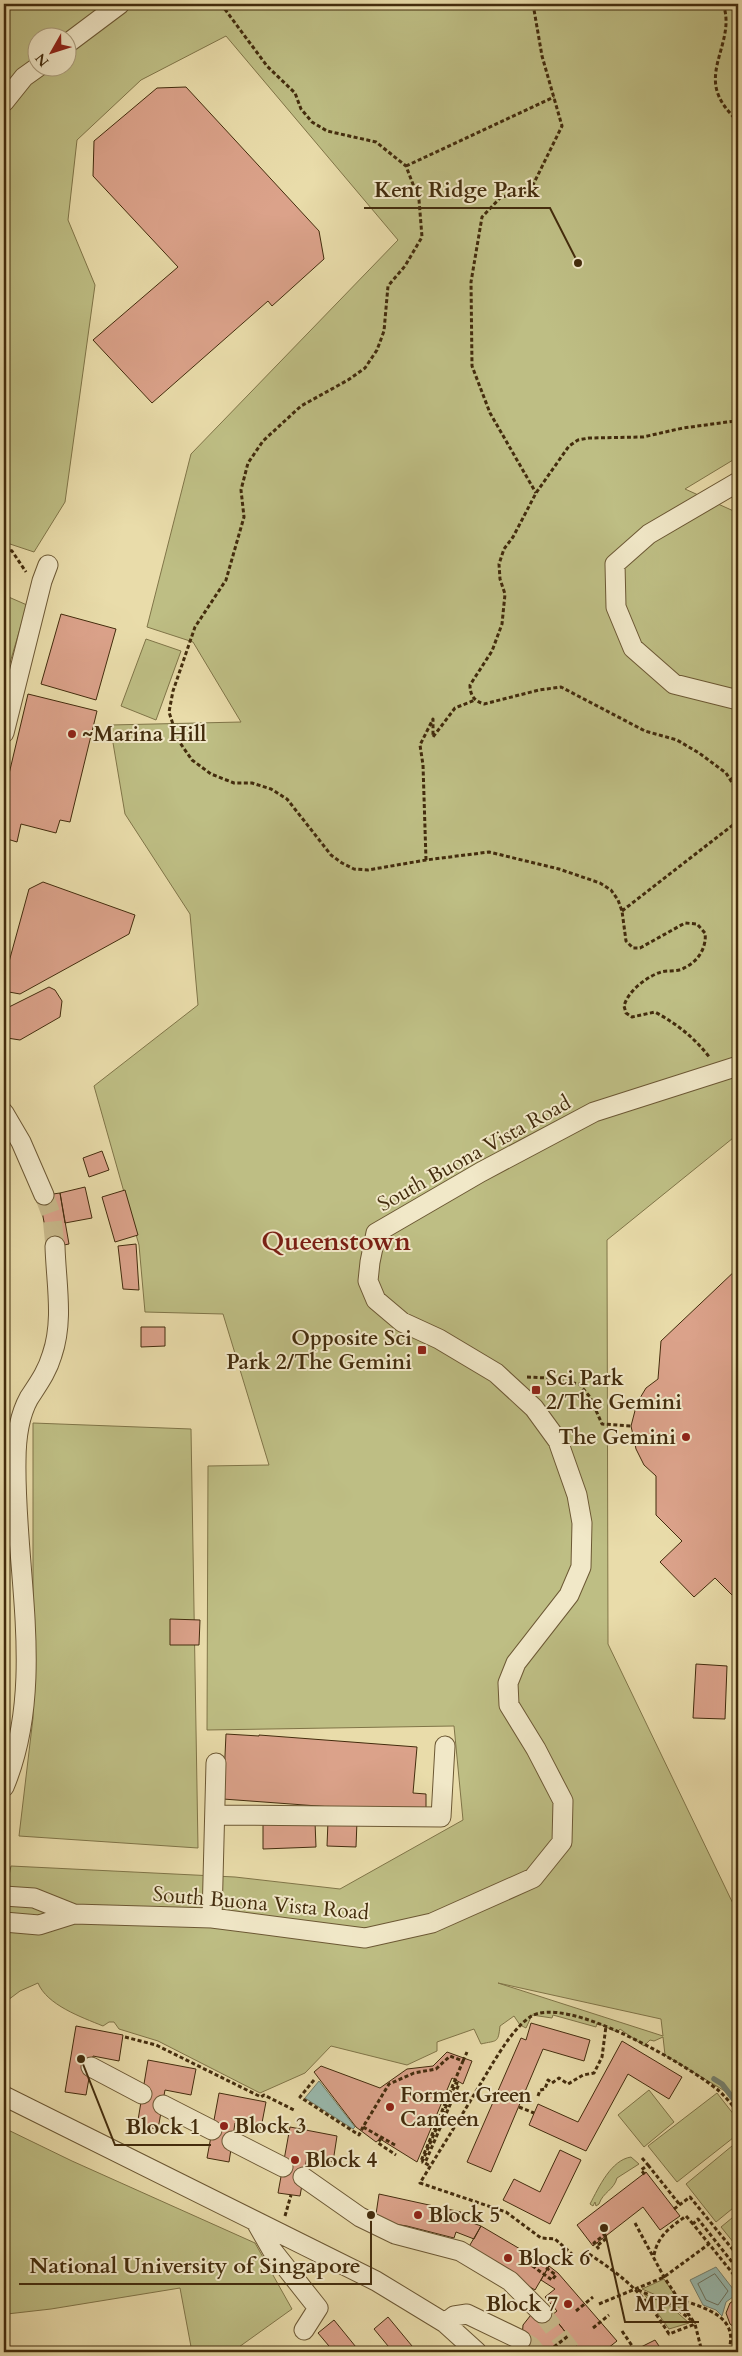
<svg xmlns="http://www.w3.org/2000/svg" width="742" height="2356" viewBox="0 0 742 2356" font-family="Cardo,serif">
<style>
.green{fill:#bebe84;stroke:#807548;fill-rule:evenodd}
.water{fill:#99baaf;stroke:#77816e}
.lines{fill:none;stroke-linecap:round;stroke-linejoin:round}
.shore{stroke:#6e735e;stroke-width:1}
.stream{stroke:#77816e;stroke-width:5.5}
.building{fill:#dba28a;stroke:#432c0d}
.minor-tunnel{stroke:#c8b98b;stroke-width:19;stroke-dasharray:19 9;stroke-linecap:butt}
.minor-casing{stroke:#6c5834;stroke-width:21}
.path{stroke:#432c0d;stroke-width:3;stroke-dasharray:4 2.5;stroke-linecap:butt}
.minor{stroke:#f1e8c8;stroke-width:19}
.poi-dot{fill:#8f2418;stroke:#f1e8c8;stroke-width:2}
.labels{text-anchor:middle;stroke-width:4;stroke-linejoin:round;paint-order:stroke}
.poi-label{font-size:21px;font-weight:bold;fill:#432c0d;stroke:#f1e8c8;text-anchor:start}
.street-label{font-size:21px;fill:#432c0d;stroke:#f1e8c8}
.district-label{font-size:26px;font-weight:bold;fill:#7a1f14;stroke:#f1e8c8}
.leader{fill:none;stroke:#432c0d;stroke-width:2}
.callout-dot{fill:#432c0d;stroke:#f1e8c8;stroke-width:2}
.callout-label{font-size:22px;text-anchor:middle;font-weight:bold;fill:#432c0d;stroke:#f1e8c8;stroke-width:4;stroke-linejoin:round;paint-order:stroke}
</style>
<rect width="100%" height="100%" fill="#e9dcaa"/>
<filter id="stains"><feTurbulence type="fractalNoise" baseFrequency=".004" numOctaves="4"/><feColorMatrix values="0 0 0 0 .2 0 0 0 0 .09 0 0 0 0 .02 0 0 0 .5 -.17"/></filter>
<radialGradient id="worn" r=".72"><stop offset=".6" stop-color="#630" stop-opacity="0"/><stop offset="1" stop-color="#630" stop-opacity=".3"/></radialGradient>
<!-- green -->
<path class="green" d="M4 4H738V457L685 489 738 513V1134L607 1240 608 1644 738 1914V2099L665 2055 663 2037 654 2041 650 2040 644 2046 620 2029 617 2032 597 2023 596 2027 553 2015 552 2018 532 2015 526 2028 520 2025 514 2016 500 2026C498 2044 497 2040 481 2044L474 2029 437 2042V2051L407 2065 331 2046 305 2073 260 2093 158 2041 119 2029 114 2022H109L103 2026C81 2017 47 2005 38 1983L20 1991 4 2003V1900L11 1866 235 1877 340 1889 463 1820 454 1726 207 1730 208 1466 269 1465 223 1314 145 1312 139 1245 94 1086 198 1005 190 914 125 814 110 725 241 722 193 642 147 627 191 454 398 240 226 36 141 80 77 140 68 220 95 285 65 502 34 552 4 542ZM38 38H68V68H38ZM498 1983 661 2019 663 2036Z
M4 595 27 605 4 683Z
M146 639 181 651 156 720 121 706Z
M33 1423 191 1429 198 1848 19 1836 33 1718Z
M649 2090 674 2122 644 2147 618 2115Z
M717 2093 738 2120V2134L677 2182 648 2146Z
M4 2128 72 2161 255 2243 292 2309 232 2352H192L180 2288 51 2309 7 2314 4 2308Z
M738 2141V2204L716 2222 686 2184Z
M631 2157 639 2164 617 2178C614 2190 603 2192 599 2204L596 2206 595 2202 593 2206 590 2204C599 2187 611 2160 631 2157Z
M738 2213V2248L721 2227Z
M664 2279 688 2315 672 2302 642 2289Z
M644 2294 670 2306 689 2323 669 2329Z"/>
<!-- water -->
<path class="water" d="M319 2081 355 2127 353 2129 305 2098Z
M716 2267 737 2294 726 2302 722 2316 716 2310 703 2305 690 2280Z"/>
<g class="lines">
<!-- shore -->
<path class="shore" d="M715 2274 728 2291 718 2305 706 2300 698 2284Z"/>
<!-- stream -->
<path class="stream" d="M714 2079 722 2084 738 2105"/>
</g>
<!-- building -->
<path class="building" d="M186 87 319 231 324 259 272 306 268 301 152 403 93 340 178 267 93 176 94 141 157 88Z
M61 614 116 629 96 700 41 684Z
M28 694 97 711 70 822 60 820 56 833 21 824 17 842 4 838V795Z
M43 882 135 915 129 934 20 994 9 992 4 980 29 889Z
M49 987 55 990 62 1001 60 1017 20 1040 7 1038 4 1029 5 1009Z
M102 1151 109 1170 89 1177 83 1158Z
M85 1187 92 1218 65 1223 60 1193Z
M125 1190 138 1235 115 1242 102 1197Z
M60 1193 69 1244 49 1248 39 1196Z
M136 1244 139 1290 123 1289 118 1246Z
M738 1268V1387L734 1390 738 1396V1462L736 1465 738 1468V1601L715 1578 694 1597 660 1562 682 1541 656 1515V1476L644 1465 636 1449 631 1426 637 1403 646 1388 658 1379 661 1341Z
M141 1327H165V1346L141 1347Z
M170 1619 200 1620 199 1645H170Z
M696 1664 727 1666 725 1719 693 1718Z
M226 1734 259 1736V1735L417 1747 413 1793 426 1794V1814L223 1799Z
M328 1821H357L356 1847 327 1846Z
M315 1822 316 1847 263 1849V1823Z
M531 2023 590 2040 584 2061 543 2049 491 2172 467 2162 521 2038 526 2040Z
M76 2026 123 2035 119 2061 93 2056 86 2095 65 2092Z
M622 2041 682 2077 669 2099 628 2074 586 2151 529 2125 538 2104 578 2122Z
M447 2052 472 2061 463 2084 452 2078 417 2162 380 2139 376 2142 356 2127 314 2072 321 2066 380 2088 407 2069 433 2066Z
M148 2060 196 2069 191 2095 165 2090 158 2129 137 2126Z
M219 2093 266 2102 261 2128 235 2123 229 2162 207 2158Z
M290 2127 337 2136 333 2162 307 2157 300 2196 278 2193Z
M560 2150 581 2160 550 2224 503 2200 514 2179 540 2192Z
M646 2172 680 2216 660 2230 643 2207 593 2246 577 2225Z
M379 2194 461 2212 459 2218 481 2226 474 2239 456 2232 454 2238 407 2226 375 2221Z
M481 2226 549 2266 535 2290 467 2250Z
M549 2266 558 2273 617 2341 603 2352H581L552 2315 557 2311 545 2297 555 2289 541 2280Z
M738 2298V2330L730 2324 726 2313 730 2303Z
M534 2311 552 2315 581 2352H521L523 2325Z
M388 2317 417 2352H393L374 2329Z
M334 2320 360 2352H334L318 2333Z
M655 2340 663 2352H633L635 2350Z
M610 2347 613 2352H604Z"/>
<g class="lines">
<!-- minor-tunnel -->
<path class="minor-tunnel" d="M44 1195 52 1217 55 1246
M542 2313 572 2352
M521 2340 531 2346 536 2352"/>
<defs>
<path id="minor" d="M68 43 120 4
M4 102 24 77 38 67
M738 482 649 534 615 564 616 607 633 648 674 684 738 700
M4 733 42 581 48 565
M4 1113 21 1142 44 1195
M4 1787C47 1685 14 1568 16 1461 16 1440 19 1416 29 1398 38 1384 47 1372 52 1355 64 1320 56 1283 55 1246
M215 1815 441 1817 445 1746
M4 1896 34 1898 74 1914
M212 1918 216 1763
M4 1922 39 1925 74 1914 212 1918 365 1938 432 1923 533 1878 562 1842 563 1801 536 1749 509 1705 508 1683 516 1663 569 1595 581 1567 582 1523 577 1495 558 1441 534 1408 496 1373 439 1339 402 1322 376 1300 368 1281 370 1262 376 1233 481 1172 594 1112 738 1066
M91 2067 142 2094
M4 2096 376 2281 445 2323 477 2352
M163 2105 212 2130
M232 2141 283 2167
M303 2177 360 2217 395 2234 460 2251 510 2281 542 2313
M256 2222 272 2250 318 2308 304 2330
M445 2323 454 2316 467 2314 521 2340"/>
</defs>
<!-- minor casing -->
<use href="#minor" class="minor-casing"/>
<!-- path -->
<path class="path" d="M221 4 267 66 295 93 301 109 312 122 327 131 376 142 406 166 419 200 422 237 405 266 388 286 384 331 377 350 365 368 348 380 301 406 263 441 248 463 241 490 244 517 226 580 195 627 173 691 169 712 178 740 192 760 211 774 234 783H252L271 789 287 799 331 855 342 863 354 869 368 870 426 860 489 852 559 869 600 883 611 890 618 900 622 911 626 941 633 948H640L685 923 697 924 705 933C707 947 698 962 684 968 678 972 668 970 661 972 646 977 628 991 624 1006L626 1013 632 1017 655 1012C677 1024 695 1038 710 1058
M533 4 542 56 562 126 530 191 501 197 482 217 471 282 472 366 490 413 536 493
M723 4C735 36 707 65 718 94 722 105 730 113 738 122
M406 166 554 97
M738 417 735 421 683 428 643 437 589 438 578 440 569 446 536 493 513 537 504 549 499 564 500 579 505 594 502 624 492 651 470 685C470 695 474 701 484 704L539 690 561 687 645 731 677 740 699 753 726 773 738 792
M4 548 12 551 26 572
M730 780 738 774
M426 860 423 765 420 745 433 719V737L455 708 475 700
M622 911 738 821
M527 1377 547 1378 579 1384 590 1397 602 1424 631 1426
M125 2037 156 2045 261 2097 264 2095 294 2110
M463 2061 467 2052
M314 2080 300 2097 359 2135 363 2127
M538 2096 540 2090 545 2089 548 2080 552 2083 559 2078 568 2084 583 2075 594 2073 602 2057 606 2026
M519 2107 534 2113
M381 2138 378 2143 396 2155
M395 2145 363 2127 389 2084 414 2073 436 2069 450 2056 463 2061 421 2161 422 2162 456 2083 459 2084 425 2163 430 2166
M642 2158 648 2165 641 2170 646 2176
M648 2165 680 2205
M674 2209 690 2197 738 2256
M285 2216 291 2195
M635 2223 664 2277 695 2324
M598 2245 607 2238 604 2235 594 2243 599 2249
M589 2254C627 2279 645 2295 669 2334L695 2324 702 2352
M654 2255C658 2235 671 2227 686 2216L693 2224
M527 2262 552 2280 556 2275 531 2257 534 2252
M738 2265 736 2267 738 2269
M564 2266 572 2254 555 2239 541 2238 506 2212 420 2183C440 2150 461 2117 481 2083 493 2063 511 2030 530 2017 566 1993 687 2065 718 2090 725 2096 732 2105 738 2112
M736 2267 698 2219 693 2224 738 2280
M638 2290 671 2304 691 2320
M679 2299C704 2308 741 2316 728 2352
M599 2304 664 2277 709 2244
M576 2311 593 2297
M593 2328 609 2315
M622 2331 635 2350
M554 2347 568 2336
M638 2352H639"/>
<!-- minor -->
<use href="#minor" class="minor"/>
</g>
<!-- markers -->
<g class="poi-dot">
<circle cx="72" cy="734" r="5"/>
<rect x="417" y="1345" width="10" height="10" rx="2.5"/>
<rect x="531" y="1385" width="10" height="10" rx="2.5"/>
<circle cx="686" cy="1437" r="5"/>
<circle cx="390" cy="2107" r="5"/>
<circle cx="224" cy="2126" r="5"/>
<circle cx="295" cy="2160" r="5"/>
<circle cx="418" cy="2215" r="5"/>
<circle cx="508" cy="2258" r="5"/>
<circle cx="568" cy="2304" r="5"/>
</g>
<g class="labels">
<!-- poi labels -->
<g class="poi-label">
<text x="82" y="741">~Marina Hill</text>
<text x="412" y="1345" text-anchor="end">Opposite Sci<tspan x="412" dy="24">Park 2/The Gemini</tspan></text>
<text x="546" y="1385">Sci Park<tspan x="546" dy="24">2/The Gemini</tspan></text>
<text x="676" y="1444" text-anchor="end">The Gemini</text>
<text x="400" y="2102">Former Green<tspan x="400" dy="24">Canteen</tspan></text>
<text x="234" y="2133">Block 3</text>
<text x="305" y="2167">Block 4</text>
<text x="428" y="2222">Block 5</text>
<text x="518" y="2265">Block 6</text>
<text x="558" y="2311" text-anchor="end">Block 7</text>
</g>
<!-- street labels -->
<g class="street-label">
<text transform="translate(474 1153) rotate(-29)" y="7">South Buona Vista Road</text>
<text transform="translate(261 1903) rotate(5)" y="7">South Buona Vista Road</text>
</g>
<!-- district labels -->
<g class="district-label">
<text x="336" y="1250">Queenstown</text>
</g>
</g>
<!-- callouts -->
<path class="leader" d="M578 263L550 208H364M81 2059L115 2145H211M371 2215L371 2284H19M604 2228L625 2322H699"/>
<g class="callout-dot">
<circle cx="578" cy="263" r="5"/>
<circle cx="81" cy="2059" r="5"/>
<circle cx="371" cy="2215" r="5"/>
<circle cx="604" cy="2228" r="5"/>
</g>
<g class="callout-label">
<text x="457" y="197">Kent Ridge Park</text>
<text x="163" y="2134">Block 1</text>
<text x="195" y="2273">National University of Singapore</text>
<text x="662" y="2311">MPH</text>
</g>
<!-- margin -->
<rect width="742" height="2356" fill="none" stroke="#e9dcaa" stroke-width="20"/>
<rect x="5" y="5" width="732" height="2346" fill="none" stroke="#432c0d" stroke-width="2.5"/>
<rect x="10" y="10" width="722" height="2336" fill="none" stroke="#432c0d"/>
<!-- north arrow -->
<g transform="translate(52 52) rotate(231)"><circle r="24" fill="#f1e8c8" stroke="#ab9d7d"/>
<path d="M0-4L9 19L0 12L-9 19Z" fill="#8f2418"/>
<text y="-8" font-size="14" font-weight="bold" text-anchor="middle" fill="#432c0d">N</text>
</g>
<rect width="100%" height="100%" filter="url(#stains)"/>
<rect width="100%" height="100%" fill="url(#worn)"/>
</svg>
